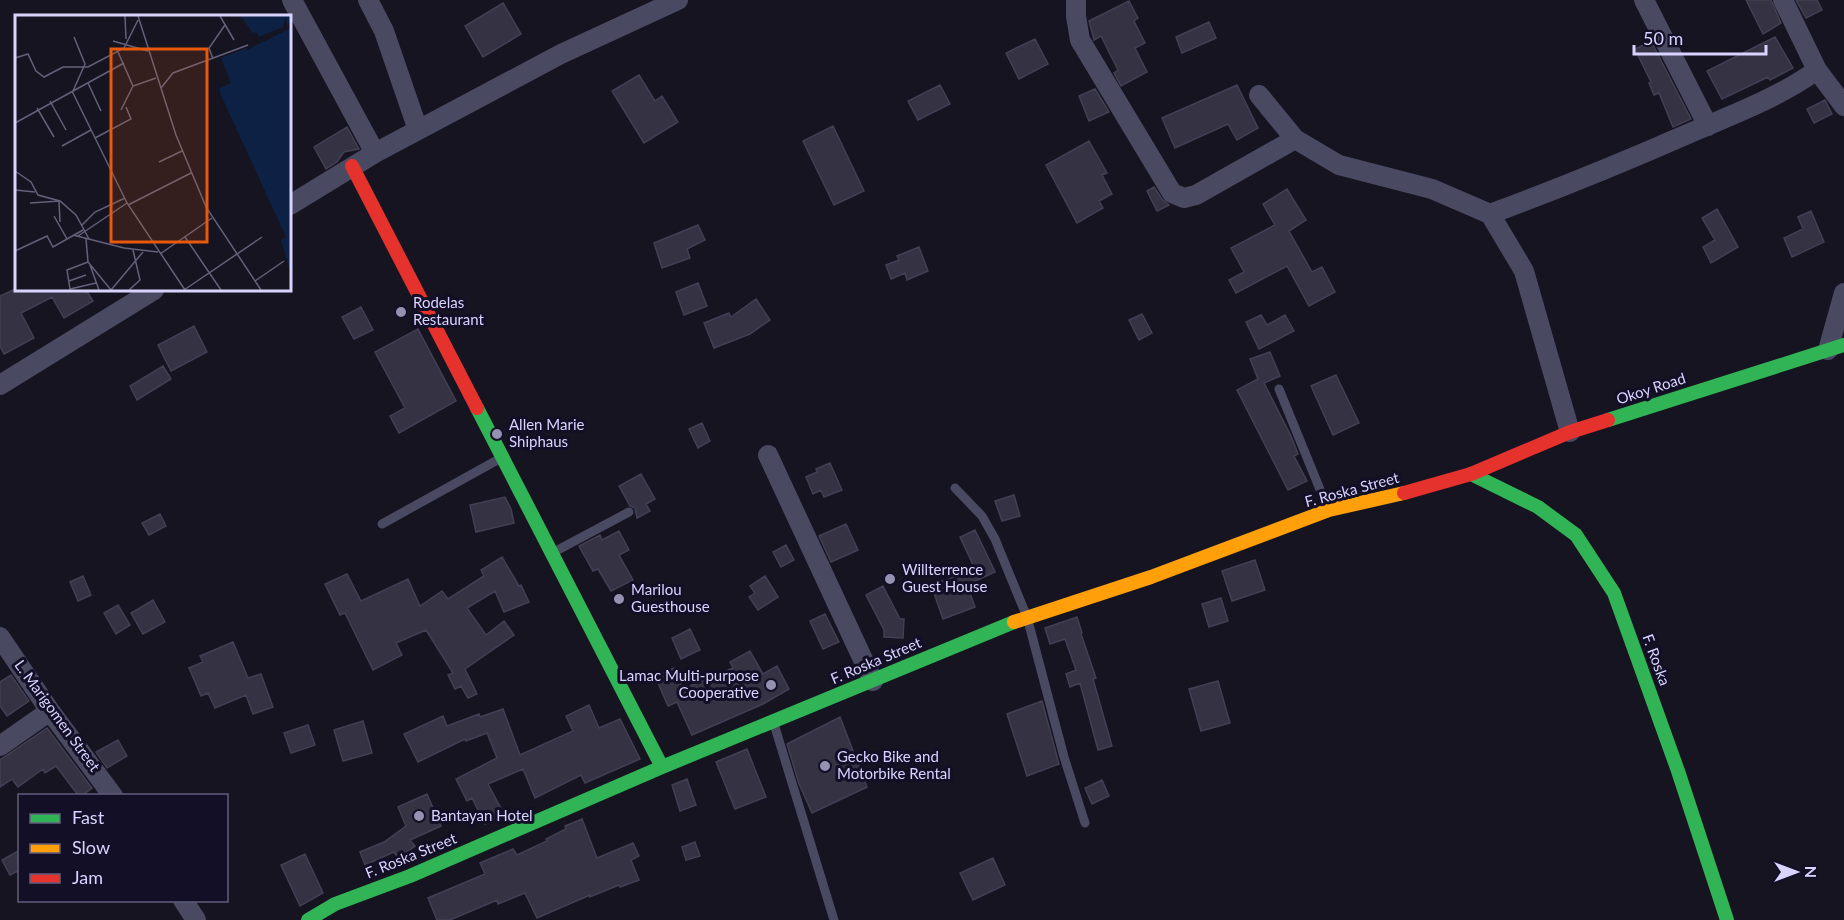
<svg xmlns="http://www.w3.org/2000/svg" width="1844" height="920" viewBox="0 0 1844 920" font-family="Lato,sans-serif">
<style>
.building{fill:#343243;stroke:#433f54;stroke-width:1.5}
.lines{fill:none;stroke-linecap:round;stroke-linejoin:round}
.lane{stroke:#4a4962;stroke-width:9}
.street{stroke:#4a4962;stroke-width:20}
.fast{stroke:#30b455;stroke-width:14}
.slow{stroke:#ff9f0a;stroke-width:14}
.jam{stroke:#e5322d;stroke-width:14}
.poi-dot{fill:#9591b1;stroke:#130f26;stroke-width:2}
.labels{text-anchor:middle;stroke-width:6;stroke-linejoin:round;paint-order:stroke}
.poi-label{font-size:15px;fill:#d9d4ff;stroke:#130f26;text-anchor:start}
.street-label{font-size:15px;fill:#d9d4ff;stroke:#130f26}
.inset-road{fill:none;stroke:#64617a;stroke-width:1.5}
.view{fill:#e8590c;fill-opacity:0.15;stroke:#e8590c;stroke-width:3}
.inset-edge{fill:none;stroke:#d9d4ff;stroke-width:3}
</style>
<rect width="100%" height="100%" fill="#161421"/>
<!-- building -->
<path class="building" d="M1746 0H1771L1781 23 1763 34Z
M1796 0H1817L1822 10 1806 18Z
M1129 1 1138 18 1134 21 1145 43 1135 48 1147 72 1121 86 1114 73 1118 70 1101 36 1094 40 1089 21Z
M503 3 521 34 483 57 465 26Z
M1209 22 1216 38 1182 53 1176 37Z
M1775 37 1793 68 1770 80 1768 77 1722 99 1707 71Z
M1035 39 1048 64 1019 79 1006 53Z
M1651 41 1691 119 1673 127 1659 93 1654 95 1649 83 1651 82 1635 49Z
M639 75 655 101 662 96 678 122 644 143 612 91Z
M940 85 950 104 918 120 908 101Z
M1237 85 1258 128 1237 140 1228 124 1175 148 1162 118Z
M1095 89 1109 112 1089 121 1079 96Z
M1825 100 1832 114 1814 123 1807 109Z
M833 126 864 191 834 205 803 141Z
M347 127 359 149 344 152 337 162 326 169 314 147Z
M1089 141 1107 173 1102 175 1112 194 1099 201 1103 208 1077 223 1046 165Z
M1154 187 1162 199 1169 205 1157 211 1147 191Z
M1287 189 1306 220 1289 231 1312 272 1322 267 1335 292 1309 306 1287 266 1236 293 1229 280 1244 272 1231 248 1275 225 1263 204Z
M1717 209 1738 247 1711 263 1703 247 1715 240 1702 218Z
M1811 211 1824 242 1792 257 1784 238 1803 229 1798 217Z
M698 225 705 240 687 249 690 258 662 268 654 243Z
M919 247 928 271 907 280 905 273 891 279 886 265 899 260 897 256Z
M698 283 707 306 684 315 676 292Z
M13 290H86L93 301 64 318 52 297 21 313 34 338 4 354 0 346V296Z
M756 299 770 320 750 334 714 348 704 323 729 313 731 317Z
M361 307 373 330 354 339 342 317Z
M1142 314 1152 333 1139 340 1129 320Z
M1261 315 1267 325 1285 315 1294 331 1259 349 1246 322Z
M194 326 207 352 171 371 158 345Z
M418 329 456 401 399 433 390 416 405 408 375 352Z
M1270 352 1280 376 1264 383 1291 436 1298 454 1294 456 1307 481 1288 490 1237 390 1258 379 1250 359Z
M163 366 171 379 137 400 130 386Z
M1336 375 1359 423 1333 435 1311 386Z
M702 423 710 441 698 448 689 429Z
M830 463 842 490 824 497 821 490 813 494 806 477 817 472 816 469Z
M641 474 655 499 646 504 650 511 637 518 635 508 630 506 619 486Z
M1014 495 1020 516 1002 521 995 501Z
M505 497 511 509 514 523 476 532 470 505Z
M160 514 166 526 149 535 142 523Z
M846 524 858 550 831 562 819 536Z
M975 530 995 572 967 585 975 607 943 619 931 585 975 569 960 537Z
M619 531 629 550 619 555 633 580 611 591 598 569 593 571 579 546 600 535 602 540Z
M786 545 794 560 781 567 773 552Z
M502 557 519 586 521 585 529 602 504 612 495 591 467 608 486 635 504 621 514 635 465 669 477 694 468 698 461 686 455 689 448 675 453 673 426 630 396 643 402 655 373 670 345 613 340 615 325 584 347 574 361 601 408 579 420 606 442 591 448 599 484 576 481 570Z
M1255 560 1265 590 1232 601 1222 571Z
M83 576 91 595 78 601 70 582Z
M765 576 778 597 758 610 749 597 755 593 750 586Z
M883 586 900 619H904L903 638 884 637V630L866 595Z
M1221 598 1228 621 1209 627 1202 604Z
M153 600 165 622 143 634 131 613Z
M118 605 130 625 116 634 104 613Z
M825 614 839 642 823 649 810 621Z
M1077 617 1082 633 1081 634 1096 678 1093 679 1112 746 1098 750 1080 683 1070 687 1066 674 1076 670 1065 639 1050 644 1045 628Z
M690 629 700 650 681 659 672 638Z
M233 642 248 678 261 674 273 707 253 714 246 695 215 708 208 693 201 696 189 668 203 662 200 656Z
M750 651 763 674 777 666 789 689 763 704 692 735 677 702 668 706 655 676 674 668 683 689 733 668 730 662Z
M11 675 29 701 7 716 0 706V682Z
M1218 681 1230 723 1201 731 1189 689Z
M1042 701 1059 764 1027 776 1007 714Z
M589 705 599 728 620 719 640 759 585 783 581 775 535 798 523 769 488 784 504 814 485 824 472 798 467 801 456 779 497 758 487 733 466 741 465 739 418 762 404 734 443 716 447 726 479 714 480 717 503 709 520 755 573 731 566 716Z
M840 717 867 787 812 813 799 784 787 744Z
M363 721 372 753 343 761 334 730Z
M308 725 315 745 291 753 284 733Z
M47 728 92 788 83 795H78L56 766 45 773 43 769 18 787 12 779 0 787V760Z
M118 740 127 756 107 768 96 752Z
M747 749 766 797 735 809 716 762Z
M687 779 696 805 680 811 672 785Z
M1102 780 1109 796 1092 804 1085 788Z
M427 794 441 826 410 840 415 846 398 858 394 852 365 865 360 852 384 842 406 826 398 807Z
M582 819 597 858 633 843 639 856 631 860 639 880 620 887 619 885 590 897V895L537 918 525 893 498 904 497 900 450 920H437L428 898 485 874 480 863 513 849 517 855 547 841 546 839 566 829 565 826Z
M695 842 700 856 686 860 682 847Z
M20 850V870L10 875 2 860Z
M305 854 323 893 300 906 281 865Z
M993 858 1005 885 973 900 960 873Z"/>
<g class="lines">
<!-- lane -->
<path class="lane" d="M1279 389 1328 509
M955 488 982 516 995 539 1027 617 1064 757 1085 823
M382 524 501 458
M554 552 629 512
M774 724 834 920"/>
<!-- street -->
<path class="street" d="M292 0 375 153
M368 0 384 31 418 130
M1076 0V16L1080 40 1172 193 1184 198 1196 195 1295 139
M1644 0 1708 126
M1783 0 1817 70 1844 106
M1259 95 1295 139 1339 165 1432 189 1490 214 1524 271 1570 432
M290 205 375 153 561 54 678 0
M1490 214C1558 189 1624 162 1690 133 1734 114 1778 98 1817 70
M1828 350 1844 293
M0 385 154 290
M768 455 873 681
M0 637 50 711 113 796
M0 746 50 711
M183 900 196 920"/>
<!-- fast -->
<path class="fast" d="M477 408 662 767
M1608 420 1844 345
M1471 474 1538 507 1576 535 1614 593 1678 771 1727 920
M308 920 335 904 410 876 662 767 1014 622"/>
<!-- slow -->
<path class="slow" d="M1014 622 1151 577 1329 510 1404 493"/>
<!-- jam -->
<path class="jam" d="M352 166 477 408
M1404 493 1471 474 1570 432 1608 420"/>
</g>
<!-- markers -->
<g class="poi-dot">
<circle cx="401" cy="312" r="6"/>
<circle cx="497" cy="434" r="6"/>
<circle cx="890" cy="579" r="6"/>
<circle cx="619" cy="599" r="6"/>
<circle cx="771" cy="685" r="6"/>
<circle cx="825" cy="766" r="6"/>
<circle cx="419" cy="816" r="6"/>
</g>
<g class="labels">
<!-- poi labels -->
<g class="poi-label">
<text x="413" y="308">Rodelas<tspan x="413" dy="17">Restaurant</tspan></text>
<text x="509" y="430">Allen Marie<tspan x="509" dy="17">Shiphaus</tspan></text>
<text x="902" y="575">Willterrence<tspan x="902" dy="17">Guest House</tspan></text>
<text x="631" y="595">Marilou<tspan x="631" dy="17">Guesthouse</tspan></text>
<text x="759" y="681" text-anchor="end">Lamac Multi-purpose<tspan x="759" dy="17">Cooperative</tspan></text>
<text x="837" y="762">Gecko Bike and<tspan x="837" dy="17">Motorbike Rental</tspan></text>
<text x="431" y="821">Bantayan Hotel</text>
</g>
<!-- street labels -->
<g class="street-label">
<text transform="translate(1651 389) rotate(-18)" y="5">Okoy Road</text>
<text transform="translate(1352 490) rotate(-15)" y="5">F. Roska Street</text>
<text transform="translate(1656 660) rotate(70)" y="5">F. Roska</text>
<text transform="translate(876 661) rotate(-23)" y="5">F. Roska Street</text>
<text transform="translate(57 716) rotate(54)" y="5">L. Marigomen Street</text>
<text transform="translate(411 856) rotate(-22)" y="5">F. Roska Street</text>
</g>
</g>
<!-- overview -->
<g transform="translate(15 15)">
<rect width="276" height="276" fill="#161421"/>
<path d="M226 1H276V259L266 225 271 222 205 78V73L216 68 206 43 244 28Z" fill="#0d2144"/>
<path d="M271 1 272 11 276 4V13L232 35 230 30 242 26 236 19 241 17 244 22 268 12Z" fill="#161421"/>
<path class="inset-road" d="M110 1 111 24M123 1 161 120 191 192 246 275M205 1 219 25M98 26 133 36M103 37 118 71M0 43 13 39 21 56 29 62 48 52H73L109 33 123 5M198 44 194 33 210 10M73 68 86 96M146 73 158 58 233 30M57 76 112 188 170 275M58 76 70 49 59 22M35 86 51 115M22 93 39 122M106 95 118 71 141 63M0 108 109 48M80 123 116 104 111 92M47 131 76 115M144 147 167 136M0 156 16 167 23 180 45 186 61 200 74 224M0 175 20 177M15 188 44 186 45 207M113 190 176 158M39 201 52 224M67 210 80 197 110 183M58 220 109 233 143 237M63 221 112 188M170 222 206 275M71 224 73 247 96 275M0 236 32 221 38 232 68 215M145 239 197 203M73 247 52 255 55 274 81 268M75 250 84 275M54 266 71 260M240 266 269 246M96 275 128 237M114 275 125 265 118 235M169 275 247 222"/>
<path class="view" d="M96 34H192V227H96Z"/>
<rect width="276" height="276" class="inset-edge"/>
</g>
<!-- legend -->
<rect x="18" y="794" width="210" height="108" fill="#130f26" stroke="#625e7d" stroke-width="1.5"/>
<rect x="30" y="814" width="30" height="9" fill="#30b455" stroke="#625e7d" stroke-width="1.5"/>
<text x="72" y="824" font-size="18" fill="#d9d4ff">Fast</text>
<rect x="30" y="844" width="30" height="9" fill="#ff9f0a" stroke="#625e7d" stroke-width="1.5"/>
<text x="72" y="854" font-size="18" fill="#d9d4ff">Slow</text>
<rect x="30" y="874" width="30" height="9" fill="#e5322d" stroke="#625e7d" stroke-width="1.5"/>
<text x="72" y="884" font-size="18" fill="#d9d4ff">Jam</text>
<!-- north arrow -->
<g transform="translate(1796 872) rotate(90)" stroke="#130f26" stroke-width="4.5" paint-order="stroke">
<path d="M0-4.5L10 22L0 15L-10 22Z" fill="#d9d4ff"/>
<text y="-9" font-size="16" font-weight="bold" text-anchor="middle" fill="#d9d4ff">N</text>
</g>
<!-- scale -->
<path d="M1634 45v9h132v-9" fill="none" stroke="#d9d4ff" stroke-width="3"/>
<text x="1643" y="45" font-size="18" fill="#d9d4ff" stroke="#130f26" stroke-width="4.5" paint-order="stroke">50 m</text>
</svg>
